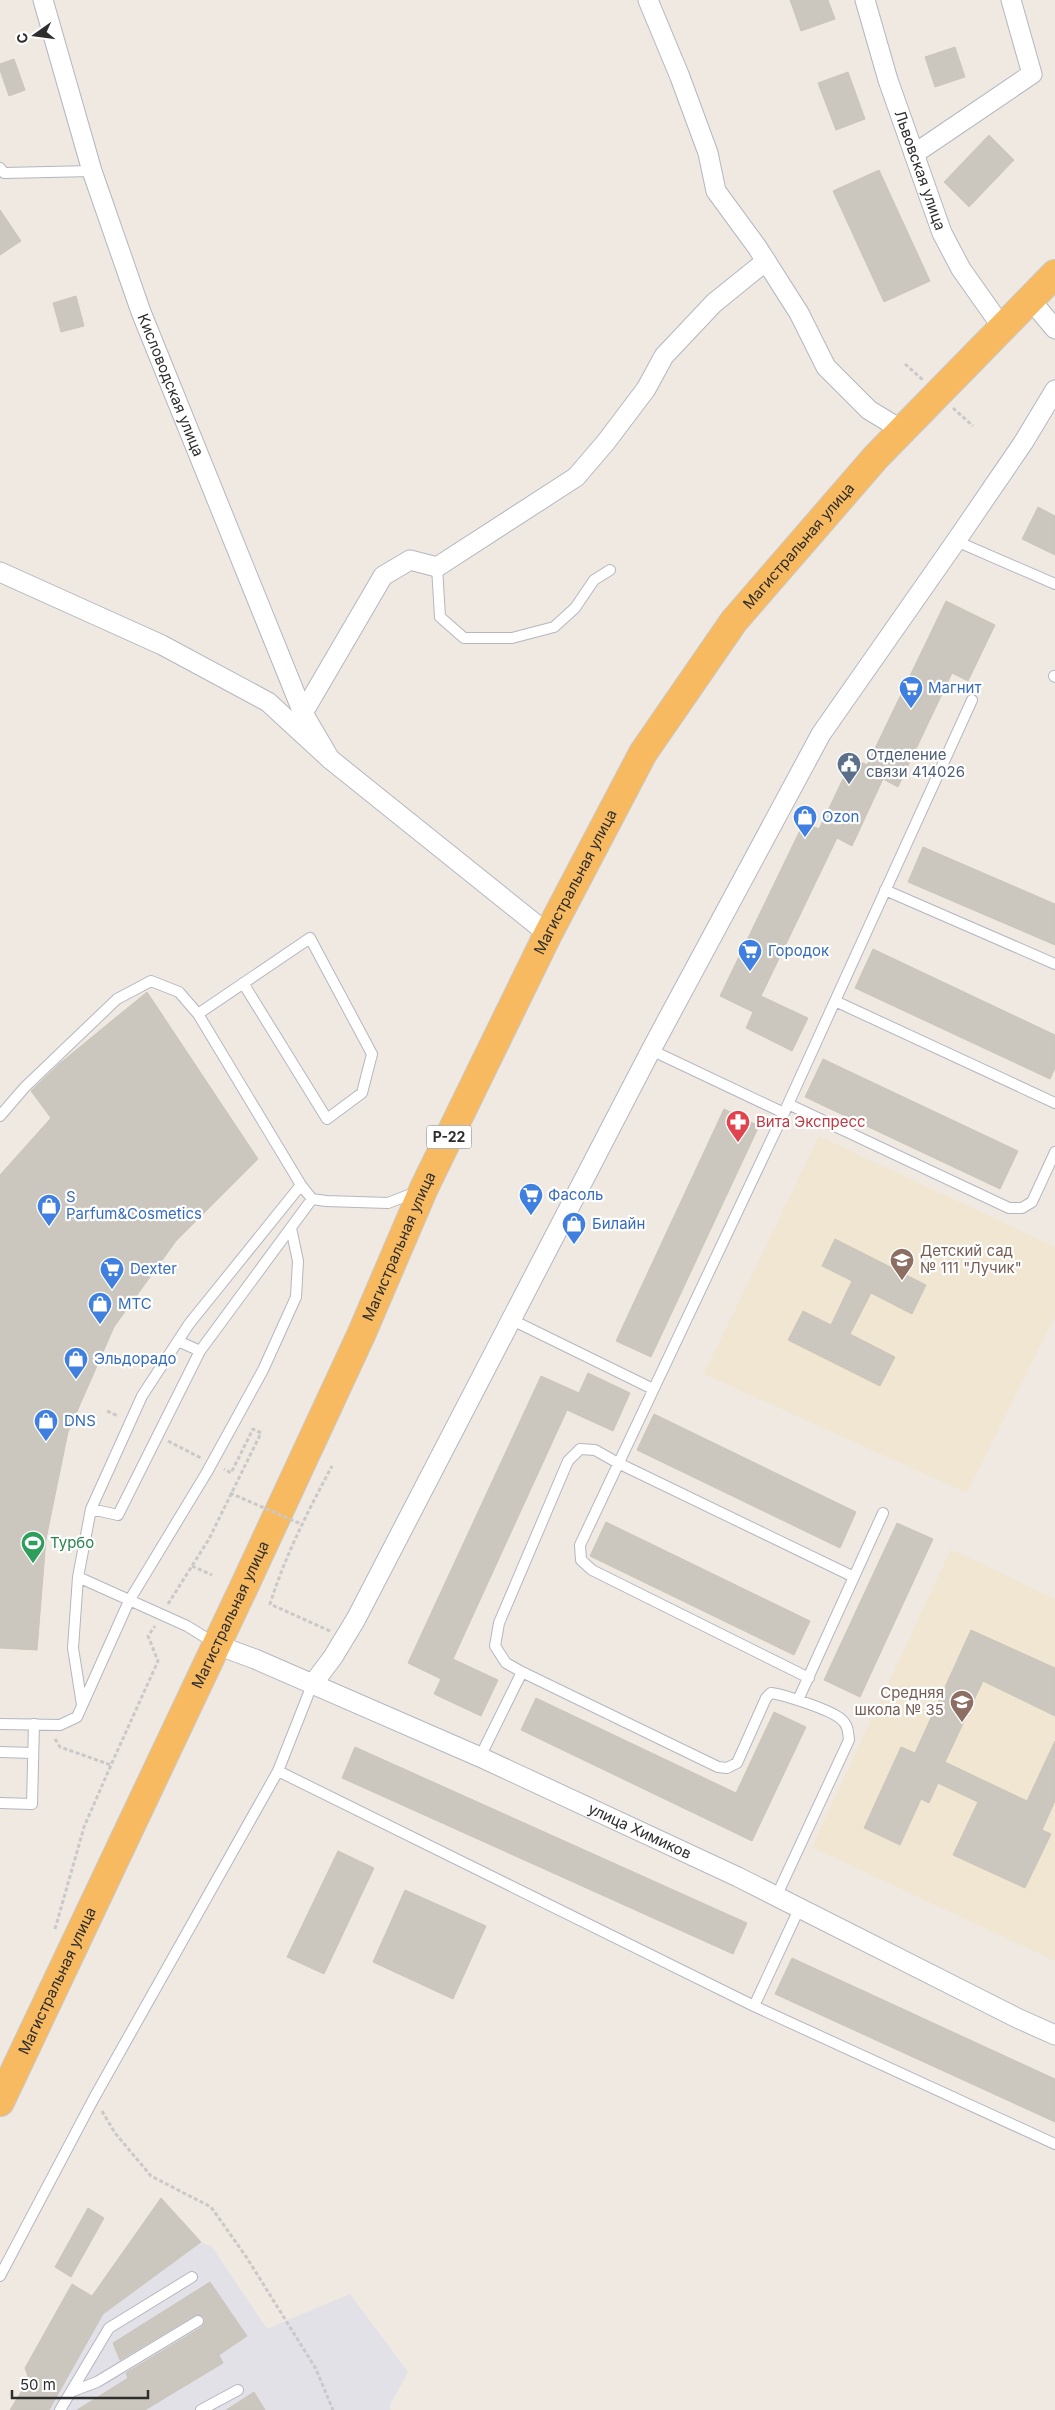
<svg xmlns="http://www.w3.org/2000/svg" width="1055" height="2410" viewBox="0 0 1055 2410" font-family="Inter,sans-serif">
<style>
.industrial{fill:#e3e1e8}
.education{fill:#f0e6d1}
.building{fill:#cbc7bf;stroke:#cbc5ba}
.lines{fill:none;stroke-linecap:round;stroke-linejoin:round}
.service-casing{stroke:#b4b7c1;stroke-width:12}
.minor-casing{stroke:#b4b7c1;stroke-width:21}
.trunk-casing{stroke:#c9c9c9;stroke-width:30}
.path{stroke:#c9c9c9;stroke-width:3;stroke-dasharray:4 2.5;stroke-linecap:butt}
.service{stroke:#fff;stroke-width:10}
.minor{stroke:#fff;stroke-width:19}
.trunk{stroke:#f8ba60;stroke-width:28}
.path-bridge{stroke:#c9c9c9;stroke-width:3;stroke-dasharray:4 2.5;stroke-linecap:butt}
.labels{text-anchor:middle;stroke-width:4.5;stroke-linejoin:round;paint-order:stroke}
.shield{fill:#fff;stroke:#6d6d6d;stroke-width:1}
.shield-label{font-size:14px;font-weight:bold;fill:#2e2e2e}
.street-label{font-size:15px;fill:#2e2e2e;stroke:#fff}
.shop-label{font-size:15px;fill:#366cbe;stroke:#fff;text-anchor:start}
.service-label{font-size:15px;fill:#4e5e75;stroke:#fff;text-anchor:start}
.health-label{font-size:15px;fill:#be3a42;stroke:#fff;text-anchor:start}
.education-label{font-size:15px;fill:#785e54;stroke:#fff;text-anchor:start}
.leisure-label{font-size:15px;fill:#27864d;stroke:#fff;text-anchor:start}
</style>
<rect width="100%" height="100%" fill="#efe9e1"/>
<!-- industrial -->
<path class="industrial" d="M201 2242 212 2247 267 2329 350 2294 408 2372 389 2407 391 2410H49L103 2314Z"/>
<!-- education -->
<path class="education" d="M819 1136 1055 1247V1316L967 1493 704 1374Z
M951 1549 1055 1599V1961L812 1847Z"/>
<!-- building -->
<path class="building" d="M790 0H828L835 19 801 31Z
M955 47 965 77 935 87 925 57Z
M14 59 25 90 9 96 0 70V64Z
M848 72 865 119 836 130 818 83Z
M989 135 1014 160 969 207 944 182Z
M879 170 930 281 884 302 833 191Z
M0 210 21 241 0 255Z
M76 296 84 326 61 332 53 303Z
M1038 507 1055 516V555L1022 539Z
M946 601 995 625 968 681 952 673 898 787 883 779 852 846 837 838 761 996 808 1018 792 1051 746 1028 753 1012 720 996 804 822 819 829 853 758 867 765Z
M923 847 1055 904V945L908 882Z
M873 949 1055 1035V1068L1050 1079 855 988Z
M147 992 258 1159 176 1241 114 1327 68 1432 46 1539 37 1650 0 1648V1175L51 1118 31 1091 59 1064Z
M823 1059 1018 1151 1000 1189 805 1097Z
M724 1109 759 1126 651 1357 616 1341Z
M835 1239 926 1285 912 1314 871 1293 850 1334 895 1357 880 1386 788 1340 803 1311 831 1325 852 1281 822 1266Z
M588 1373 630 1393 613 1431 567 1410 453 1659 498 1680 481 1716 434 1694 441 1679 408 1663 541 1376 579 1393Z
M654 1414 856 1512 840 1548 637 1450Z
M606 1522 810 1621 794 1655 590 1556Z
M897 1523 933 1539 860 1697 824 1680Z
M971 1630 1055 1668V1716L983 1681 945 1762 1027 1801 1055 1741V1801L1042 1830 1051 1834 1025 1888 953 1855 978 1802 938 1783 929 1803 921 1799 900 1845 864 1828 901 1747 915 1753Z
M536 1698 736 1793 774 1712 806 1727 752 1841 521 1730Z
M355 1747 747 1923 733 1954 342 1778Z
M338 1851 374 1868 324 1974 287 1957Z
M405 1890 486 1926 453 1999 373 1962Z
M792 1958 1055 2079V2122L775 1994Z
M161 2198 201 2242 103 2314 49 2410H10L29 2379 25 2368 72 2284 92 2296Z
M88 2208 104 2218 71 2277 55 2267Z
M210 2282 247 2336 219 2355 223 2363 145 2410H77L128 2378 126 2373 202 2327 205 2321 204 2317 195 2315 120 2360 113 2343Z
M254 2392 265 2410H226Z"/>
<g class="lines">
<defs>
<path id="service" d="M0 168 4 173 92 171
M956 541 1055 584
M437 567 440 617 464 638H512L554 627 575 608 594 580 610 570
M1054 676 1055 677
M885 890 1055 964
M835 1001 1055 1103
M198 1014 310 938 372 1054 362 1093 327 1119 243 983
M651 1050 784 1113
M788 1104 1009 1208H1022L1032 1202 1055 1152
M0 1116 25 1087 117 999 151 981 179 992 198 1014 301 1185 312 1199 326 1201 388 1203 419 1191
M510 1319 653 1389
M200 1351 312 1199
M91 1509 118 1515 200 1351 178 1341
M78 1577 73 1648 82 1705
M216 1644 187 1626 78 1577 91 1509 142 1396 189 1324 301 1185
M522 1672 718 1767 727 1768 737 1763 766 1698 771 1693C785 1695 831 1710 841 1719 848 1725 848 1731 849 1740L776 1897
M809 1678 592 1570 581 1560 580 1545 784 1113 972 700
M798 1700 883 1513
M0 1724 60 1725 77 1717 129 1601 207 1472 263 1370 296 1297 298 1261 291 1228
M0 1752 33 1753
M480 1757 522 1672 506 1663 495 1646 499 1623 568 1461 580 1449 595 1450 618 1463 854 1577
M278 1771 754 2006 1055 2144
M0 1803 32 1804 34 1724
M754 2006 799 1909
M0 2276 94 2098 278 1771 312 1685
M73 2391 97 2382 198 2321
M60 2410 109 2328 192 2277
M201 2410 238 2390"/>
<g id="minor">
<path id="s1" d="M43 0 92 171 141 312 303 713 330 759"/>
<path d="M648 0 680 77 708 153 716 191 757 247 799 313 826 367 869 410 902 430"/>
<path id="s2" d="M865 0 888 80 942 233 961 269 1002 327"/>
<path d="M914 154 1032 74 1011 0"/>
<path d="M1030 299 1055 329"/>
<path d="M0 572 162 645 268 702 330 759 548 934"/>
<path d="M303 713 383 576 410 560 437 567 576 477 606 442 646 389 664 356 714 303 766 261"/>
<path id="s3" d="M217 1645 255 1659 480 1757 738 1877 1017 2018 1055 2035"/>
<path d="M312 1685 333 1657 356 1619 651 1050 821 734 956 541 1023 443 1055 390"/>
</g>
<g id="trunk">
<path id="s4" d="M0 2102 243 1589 361 1335 424 1188 548 934 643 753 734 621 876 457 1055 274"/>
</g>
</defs>
<!-- service casing -->
<use href="#service" class="service-casing"/>
<!-- minor casing -->
<use href="#minor" class="minor-casing"/>
<!-- trunk casing -->
<use href="#trunk" class="trunk-casing"/>
<!-- path -->
<path class="path" d="M905 364 923 380
M953 408 973 426
M107 1411 118 1416
M168 1441 201 1458
M192 1566 212 1575
M168 1604 209 1539 261 1433 253 1429 231 1473 224 1469
M330 1631 270 1604C285 1556 308 1511 332 1466
M55 1739 60 1747 111 1765 158 1661 148 1636 155 1626
M55 1929 84 1827 111 1765
M102 2111 115 2133 151 2176 211 2207 247 2258 316 2369 333 2410"/>
<!-- service -->
<use href="#service" class="service"/>
<!-- minor -->
<use href="#minor" class="minor"/>
<!-- trunk -->
<use href="#trunk" class="trunk"/>
<!-- path-bridge -->
<path class="path-bridge" d="M230 1493 301 1524"/>
</g>
<!-- icons -->
<defs>
<symbol id="supermarket-pin" viewBox="-11 -11 22 30"><path d="M0 17L-7.5 6A9.5 9.5 0 1 1 7.5 6Z" fill="#3f7fe0" stroke="#fff"/><path d="M-6-5.5h2.5l.6 2H6L4.5 2H-2.5L-4.4-4H-6ZM-1.5 3.2a1.3 1.3 0 1 0 .1 0ZM3 3.2a1.3 1.3 0 1 0 .1 0Z" fill="#fff"/></symbol>
<symbol id="civic-pin" viewBox="-11 -11 22 30"><path d="M0 17L-7.5 6A9.5 9.5 0 1 1 7.5 6Z" fill="#5c6f8a" stroke="#fff"/><path d="M-.6-6.5H3V-4.5H.6V-3L4-1V1h2V6H-6V1h2V-1L-.6-3ZM-1.2 2.5V6h2.4V2.5Z" fill="#fff"/></symbol>
<symbol id="shop-pin" viewBox="-11 -11 22 30"><path d="M0 17L-7.5 6A9.5 9.5 0 1 1 7.5 6Z" fill="#3f7fe0" stroke="#fff"/><path d="M-5-2.5h2.3a2.7 3.5 0 0 1 5.4 0H5L5.5 6h-11ZM-1.5-2.5h3a1.5 2.3 0 0 0-3 0Z" fill="#fff"/></symbol>
<symbol id="pharmacy-pin" viewBox="-11 -11 22 30"><path d="M0 17L-7.5 6A9.5 9.5 0 1 1 7.5 6Z" fill="#e0444e" stroke="#fff"/><path d="M-2-6h4v4h4v4h-4v4h-4v-4h-4v-4h4Z" fill="#fff"/></symbol>
<symbol id="school-pin" viewBox="-11 -11 22 30"><path d="M0 17L-7.5 6A9.5 9.5 0 1 1 7.5 6Z" fill="#8d6e63" stroke="#fff"/><path d="M0-5L7-2L0 1L-7-2ZM-4 1L0 2.5L4 1V4Q0 6-4 4Z" fill="#fff"/></symbol>
<symbol id="stadium-pin" viewBox="-11 -11 22 30"><path d="M0 17L-7.5 6A9.5 9.5 0 1 1 7.5 6Z" fill="#2e9e5b" stroke="#fff"/><path d="M0-5a6.5 5 0 1 0 0 10a6.5 5 0 1 0 0-10ZM-3.5-1.8h7v3.6h-7Z" fill="#fff"/></symbol>
</defs>
<g fill-rule="evenodd">
<use href="#supermarket-pin" x="897" y="674" width="28" height="38"/>
<use href="#civic-pin" x="835" y="750" width="28" height="38"/>
<use href="#shop-pin" x="791" y="803" width="28" height="38"/>
<use href="#supermarket-pin" x="736" y="937" width="28" height="38"/>
<use href="#pharmacy-pin" x="724" y="1108" width="28" height="38"/>
<use href="#supermarket-pin" x="517" y="1181" width="28" height="38"/>
<use href="#shop-pin" x="35" y="1192" width="28" height="38"/>
<use href="#shop-pin" x="560" y="1210" width="28" height="38"/>
<use href="#school-pin" x="888" y="1246" width="28" height="38"/>
<use href="#supermarket-pin" x="98" y="1255" width="28" height="38"/>
<use href="#shop-pin" x="86" y="1290" width="28" height="38"/>
<use href="#shop-pin" x="62" y="1345" width="28" height="38"/>
<use href="#shop-pin" x="32" y="1407" width="28" height="38"/>
<use href="#stadium-pin" x="19" y="1529" width="28" height="38"/>
<use href="#school-pin" x="948" y="1688" width="28" height="38"/>
</g>
<g class="labels">
<!-- shield labels -->
<rect class="shield" x="426.5" y="1125.5" width="45" height="23" rx="4"/>
<g class="shield-label">
<text x="449" y="1142">Р-22</text>
</g>
<!-- street labels -->
<g class="street-label">
<text dy="5" stroke="none"><textPath href="#s2" startOffset="179">Львовская улица</textPath></text>
<text dy="5" stroke="none"><textPath href="#s1" startOffset="406">Кисловодская улица</textPath></text>
<text dy="5" stroke="none"><textPath href="#s4" startOffset="1754">Магистральная улица</textPath></text>
<text dy="5" stroke="none"><textPath href="#s4" startOffset="1349">Магистральная улица</textPath></text>
<text dy="5" stroke="none"><textPath href="#s4" startOffset="944">Магистральная улица</textPath></text>
<text dy="5" stroke="none"><textPath href="#s4" startOffset="539">Магистральная улица</textPath></text>
<text dy="5" stroke="none"><textPath href="#s3" startOffset="462">улица Химиков</textPath></text>
<text dy="5" stroke="none"><textPath href="#s4" startOffset="134">Магистральная улица</textPath></text>
</g>
<!-- shop labels -->
<g class="shop-label">
<text x="928" y="693">Магнит</text>
<text x="822" y="822">Ozon</text>
<text x="768" y="956">Городок</text>
<text x="548" y="1200">Фасоль</text>
<text x="66" y="1202">S<tspan x="66" dy="17">Parfum&amp;Cosmetics</tspan></text>
<text x="592" y="1229">Билайн</text>
<text x="130" y="1274">Dexter</text>
<text x="118" y="1309">МТС</text>
<text x="94" y="1364">Эльдорадо</text>
<text x="64" y="1426">DNS</text>
</g>
<!-- service labels -->
<g class="service-label">
<text x="866" y="760">Отделение<tspan x="866" dy="17">связи 414026</tspan></text>
</g>
<!-- health labels -->
<g class="health-label">
<text x="756" y="1127">Вита Экспресс</text>
</g>
<!-- education labels -->
<g class="education-label">
<text x="920" y="1256">Детский сад<tspan x="920" dy="17">№ 111 "Лучик"</tspan></text>
<text x="944" y="1698" text-anchor="end">Средняя<tspan x="944" dy="17">школа № 35</tspan></text>
</g>
<!-- leisure labels -->
<g class="leisure-label">
<text x="50" y="1548">Турбо</text>
</g>
</g>
<!-- north arrow -->
<g transform="translate(35 35) rotate(256)" stroke="#ffffff" stroke-width="4" paint-order="stroke">
<path d="M0-4L9 19L0 12L-9 19Z" fill="#2e2e2e"/>
<text y="-8" font-size="14" font-weight="bold" text-anchor="middle" fill="#2e2e2e">С</text>
</g>
<!-- scale -->
<path d="M12 2390v8h136v-8" fill="none" stroke="#2e2e2e" stroke-width="2.5"/>
<text x="20" y="2390" font-size="15" fill="#2e2e2e" stroke="#ffffff" stroke-width="4" paint-order="stroke">50 m</text>
</svg>
